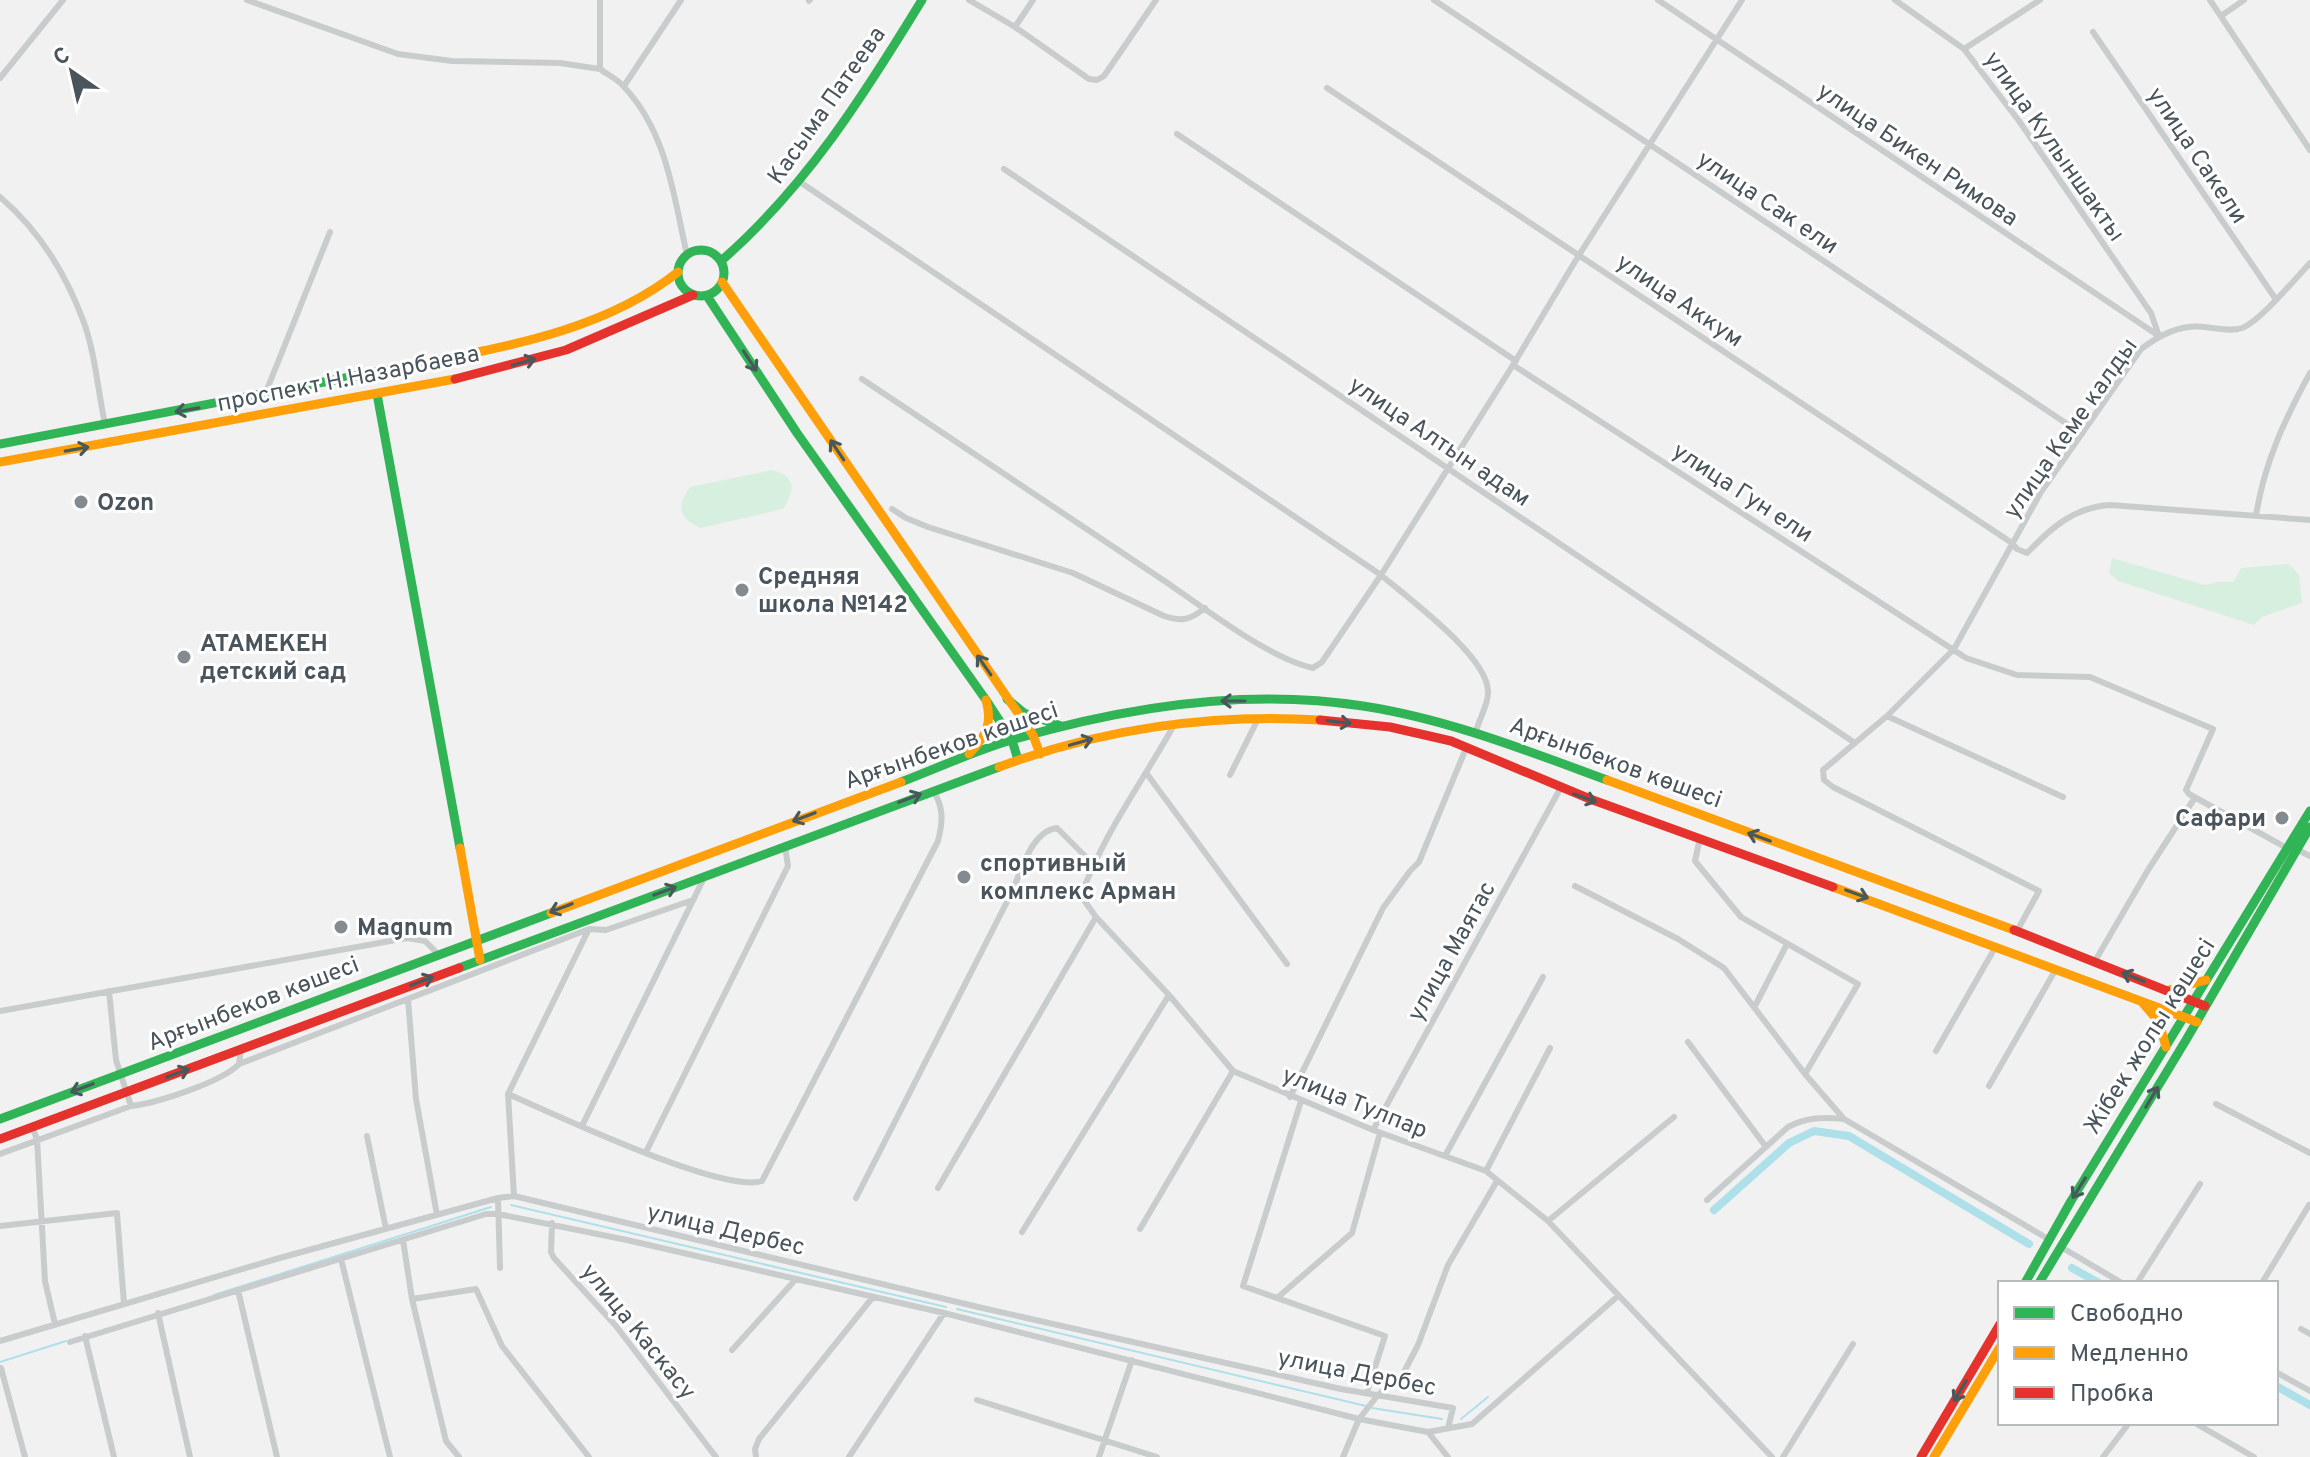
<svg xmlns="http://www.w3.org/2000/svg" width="2310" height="1457" viewBox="0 0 2310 1457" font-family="Overpass,sans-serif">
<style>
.green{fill:#d7efdf}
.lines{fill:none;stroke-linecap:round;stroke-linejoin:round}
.stream{stroke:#aee0ea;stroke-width:2}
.canal{stroke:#aee0ea;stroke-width:8}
.street{stroke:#c9cccd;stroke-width:6}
.fast{stroke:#30b455;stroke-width:9}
.slow{stroke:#ff9f0a;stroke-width:9}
.jam{stroke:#e5322d;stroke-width:9}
.oneway{stroke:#48595c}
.poi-dot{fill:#848b90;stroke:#fff;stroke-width:3}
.labels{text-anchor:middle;stroke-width:6;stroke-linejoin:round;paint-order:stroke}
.street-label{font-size:24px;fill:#49545c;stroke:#fff}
.poi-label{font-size:24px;font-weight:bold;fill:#49545c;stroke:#fff;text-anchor:start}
</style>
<rect width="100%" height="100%" fill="#f1f1f1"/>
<!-- green -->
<path class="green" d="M772 470C796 476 796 490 783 509L701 528C677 518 677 506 690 487Z
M2112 558 2205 585 2218 582H2234L2241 568 2289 564 2299 575 2302 603 2262 617 2254 625 2118 581 2109 573Z"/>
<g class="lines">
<!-- stream -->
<path class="stream" d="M511 1205 946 1307
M214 1295 491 1207
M957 1309 1366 1406
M0 1362 66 1341
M1372 1408 1442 1419
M1461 1419 1488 1397"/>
<!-- canal -->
<path class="canal" d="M1714 1210 1789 1143 1814 1131 1849 1136 2029 1244
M2072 1268 2099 1283
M2276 1386 2310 1405"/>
<!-- street -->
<path class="street" d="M247 0 398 54 452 61 560 63 600 69
M600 0V69C608 75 619 80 625 88 667 133 674 197 687 255
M969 0 1015 27 1033 0
M1434 0 2082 434
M1658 0 2159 336
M1895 0 1964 49 2019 121 2151 313 2159 336
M2210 0 2310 150
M809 1 810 0
M2221 16 2244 0
M1015 27 1089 79 1097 80 1104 76 1156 0
M2093 32 2275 298
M1964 49 2040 0
M0 78 63 0
M624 86 681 0
M1327 88 2012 543 2017 549 2027 553C2051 528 2074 507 2110 505L2310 520
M1177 134 1516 361
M1004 169 1855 743
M800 182 1381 575C1408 598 1487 656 1488 691 1489 704 1479 718 1476 732
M0 197C39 230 65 272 83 320 95 351 98 392 105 424
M1513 365 1966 658 2017 675 2090 677 2213 729 2186 790 2189 794 2287 848
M862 379C964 446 1065 514 1166 582 1204 608 1270 659 1313 668L1322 662 1381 575 1513 365 1579 255 1742 0
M264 397 330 232
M892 509 906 518 928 527 1073 573 1164 616C1182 622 1190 620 1205 608
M2256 516C2264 463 2285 419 2310 373
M1887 716 2063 797
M1174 725C1142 783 1103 834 1081 896L1096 917 1169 995 1233 1071 1373 1130 1486 1171 1548 1221 1772 1457
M1147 774 1287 964
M1230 775 1258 719
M1700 838 1695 861 1741 917 1858 984 1805 1074
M2296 849 2310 856
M1575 886 1678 939 1724 968 1805 1074 1844 1119
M2017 931 2039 891 1833 787 1824 780 1823 770 1887 716 1954 649 2041 492 2141 349C2160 335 2180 324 2205 327 2216 328 2231 332 2242 328 2261 320 2294 280 2310 263
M2095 961 2148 870 2194 799
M109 991 116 1060 131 1106C157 1103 222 1082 239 1064L241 1049
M408 999 416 1099 437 1215
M1755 1006 1787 944
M0 1011 407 938 425 941 438 954
M1688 1042 1766 1147
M1936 1051 1996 946
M239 1064 589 929 606 930 693 900
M1989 1086 2056 969
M508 1094C554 1114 722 1194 762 1181L938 841C943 821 944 808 933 790
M1290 1097 1383 908 1410 871 1419 862 1467 746
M1301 1101 1243 1286 1385 1336 1367 1392
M2216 1104 2310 1153
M582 1126 705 876
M32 1127 37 1139 45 1281 55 1324
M1373 1130 1560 789
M367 1136 386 1229
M646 1152 788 866 785 846
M0 1154 131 1106
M1445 1156 1543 977
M1486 1171 1550 1048
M938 1188 1096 917
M514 1196 508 1094 588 931
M498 1198 500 1268
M856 1198 1013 890C1021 870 1032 831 1057 828L1093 864
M1707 1200 1788 1127C1807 1117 1823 1117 1844 1119L2050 1240
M1548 1221 1674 1117
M552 1223 551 1252 554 1258 616 1326 716 1457
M0 1226 117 1213 124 1304
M1140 1229 1233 1071
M1022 1232 1169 995
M403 1240 412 1299 446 1441 459 1457
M2061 1247 2122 1283
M341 1259 390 1457
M2137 1283 2200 1184
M2262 1283 2309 1205
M238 1290 277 1457
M1277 1298 1352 1233 1380 1133
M412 1299 476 1289 502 1346 589 1457
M158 1313 190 1457
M2301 1329 2310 1334
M85 1336 114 1457
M0 1341 276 1259 498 1198 514 1196 978 1307 1341 1389 1453 1408 1448 1428
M70 1342 486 1214H498L627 1240 944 1313 1359 1419 1428 1432 1448 1457
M732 1350 796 1279
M1 1368 25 1457
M2276 1372 2310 1391
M977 1400 1157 1457
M2195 1423 2254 1457
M1428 1432 1472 1424 1618 1296
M756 1457 755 1449 759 1439 873 1297
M849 1457 944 1313
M1099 1457 1132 1360
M1343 1457 1359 1419 1378 1395 1403 1374 1418 1345 1448 1265 1497 1181
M1783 1457 1853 1344
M2103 1457 2129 1423"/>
<!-- fast -->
<path class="fast" d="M678 273a23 23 0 1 1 46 0a23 23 0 1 1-46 0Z
M721 261C806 187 864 95 922 0
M707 296 797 433 986 700 1012 740 1018 760
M377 394 460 848
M0 444 418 364
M1007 699 1024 713 1061 726
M901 782C938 768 976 750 1015 739 1125 707 1249 688 1363 706 1448 719 1528 751 1607 780
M459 968 999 767
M0 1119 551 913
M2025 1283 2071 1201 2310 811
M2039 1283 2186 1040 2310 827"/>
<!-- slow -->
<path class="slow" d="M722 282 1033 735 1040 754
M418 364C508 346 605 330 678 272
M0 462 455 379
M969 754C986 736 993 724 986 700
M999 767C1100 729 1213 713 1320 720
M1607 780 2014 930
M460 848 480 960
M1833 887 2197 1022
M551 913 901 782
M2169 990 2206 980
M2142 1002 2159 1022 2166 1047
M1934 1457 2000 1347"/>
<!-- jam -->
<path class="jam" d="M455 379 566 350 693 295
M1320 720 1390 727 1451 741 1590 799 1833 887
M2014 930 2205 1006
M0 1139 459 968
M1921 1457 2000 1324"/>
</g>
<!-- one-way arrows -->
<defs><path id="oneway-shaft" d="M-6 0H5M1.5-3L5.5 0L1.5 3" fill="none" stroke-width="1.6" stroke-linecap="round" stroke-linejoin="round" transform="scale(2)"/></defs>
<g class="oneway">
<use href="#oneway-shaft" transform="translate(750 361) rotate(57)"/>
<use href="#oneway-shaft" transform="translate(524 362) rotate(-16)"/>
<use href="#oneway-shaft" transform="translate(187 410) rotate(170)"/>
<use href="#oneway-shaft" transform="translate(77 449) rotate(-10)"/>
<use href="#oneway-shaft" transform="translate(837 450) rotate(-124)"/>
<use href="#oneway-shaft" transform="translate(984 665) rotate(-125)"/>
<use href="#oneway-shaft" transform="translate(1233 701) rotate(180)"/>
<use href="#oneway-shaft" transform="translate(1339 722) rotate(7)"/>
<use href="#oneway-shaft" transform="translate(1081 742) rotate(-16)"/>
<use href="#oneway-shaft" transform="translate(910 798) rotate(-21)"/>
<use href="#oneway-shaft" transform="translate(1585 798) rotate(19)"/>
<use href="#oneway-shaft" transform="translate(804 817) rotate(159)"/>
<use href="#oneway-shaft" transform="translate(1759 837) rotate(-160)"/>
<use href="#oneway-shaft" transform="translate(665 891) rotate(-20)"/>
<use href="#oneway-shaft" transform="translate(1857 894) rotate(20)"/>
<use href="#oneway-shaft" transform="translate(561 908) rotate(159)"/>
<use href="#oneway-shaft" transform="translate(2133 977) rotate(-158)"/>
<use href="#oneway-shaft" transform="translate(422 981) rotate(-21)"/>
<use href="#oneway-shaft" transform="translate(178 1073) rotate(-21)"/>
<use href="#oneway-shaft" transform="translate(82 1088) rotate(159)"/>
<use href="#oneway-shaft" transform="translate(2152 1097) rotate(-59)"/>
<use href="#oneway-shaft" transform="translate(2079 1188) rotate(122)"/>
<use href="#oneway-shaft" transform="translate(1960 1391) rotate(121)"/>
</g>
<!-- markers -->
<g class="poi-dot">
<circle cx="81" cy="502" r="8"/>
<circle cx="742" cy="590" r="8"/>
<circle cx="184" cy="657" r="8"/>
<circle cx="2282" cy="818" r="8"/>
<circle cx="964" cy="877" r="8"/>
<circle cx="341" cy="927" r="8"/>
</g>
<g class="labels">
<!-- street labels -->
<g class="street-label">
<text transform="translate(826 105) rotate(-55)" y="8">Касыма Патеева</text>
<text transform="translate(2055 146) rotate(55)" y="8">улица Кулыншакты</text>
<text transform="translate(1918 154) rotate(34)" y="8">улица Бикен Римова</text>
<text transform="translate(2198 155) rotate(56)" y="8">улица Сакели</text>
<text transform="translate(1768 202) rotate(34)" y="8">улица Сак ели</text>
<text transform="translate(1680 300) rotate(34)" y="8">улица Аккум</text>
<text transform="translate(348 378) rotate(-11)" y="8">проспект Н.Назарбаева</text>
<text transform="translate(2070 428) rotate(-55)" y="8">улица Кеме калды</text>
<text transform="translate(1440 441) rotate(34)" y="8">улица Алтын адам</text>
<text transform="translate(1743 492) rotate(33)" y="8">улица Гун ели</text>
<text transform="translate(951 745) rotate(-19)" y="8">Арғынбеков көшесі</text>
<text transform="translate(1616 762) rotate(20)" y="8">Арғынбеков көшесі</text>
<text transform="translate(1451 951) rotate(-61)" y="8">улица Маятас</text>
<text transform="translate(253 1003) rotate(-21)" y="8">Арғынбеков көшесі</text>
<text transform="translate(2149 1036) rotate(-58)" y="8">Жібек жолы көшесі</text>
<text transform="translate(1355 1102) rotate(22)" y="8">улица Тулпар</text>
<text transform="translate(726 1229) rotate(13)" y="8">улица Дербес</text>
<text transform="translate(639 1331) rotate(51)" y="8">улица Каскасу</text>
<text transform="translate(1357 1372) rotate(11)" y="8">улица Дербес</text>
</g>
<!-- poi labels -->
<g class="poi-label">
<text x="97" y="510">Ozon</text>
<text x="758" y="584">Средняя<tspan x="758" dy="28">школа №142</tspan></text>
<text x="200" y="651">АТАМЕКЕН<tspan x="200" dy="28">детский сад</tspan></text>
<text x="2266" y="826" text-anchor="end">Сафари</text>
<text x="980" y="871">спортивный<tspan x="980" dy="28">комплекс Арман</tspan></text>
<text x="357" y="935">Magnum</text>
</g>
</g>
<!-- legend -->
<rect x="1998" y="1281" width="280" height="144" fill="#ffffff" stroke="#b6bbbe" stroke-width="2"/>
<rect x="2014" y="1307" width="40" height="12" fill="#30b455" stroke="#b6bbbe" stroke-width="2"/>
<text x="2070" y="1321" font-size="24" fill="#49545c">Свободно</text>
<rect x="2014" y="1347" width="40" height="12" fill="#ff9f0a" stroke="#b6bbbe" stroke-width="2"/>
<text x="2070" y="1361" font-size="24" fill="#49545c">Медленно</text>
<rect x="2014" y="1387" width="40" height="12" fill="#e5322d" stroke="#b6bbbe" stroke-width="2"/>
<text x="2070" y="1401" font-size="24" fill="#49545c">Пробка</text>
<!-- north arrow -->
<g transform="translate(72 72) rotate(326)" stroke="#ffffff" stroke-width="6" paint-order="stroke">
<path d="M0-6L14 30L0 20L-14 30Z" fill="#49545c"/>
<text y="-12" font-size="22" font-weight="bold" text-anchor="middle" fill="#49545c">С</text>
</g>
</svg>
